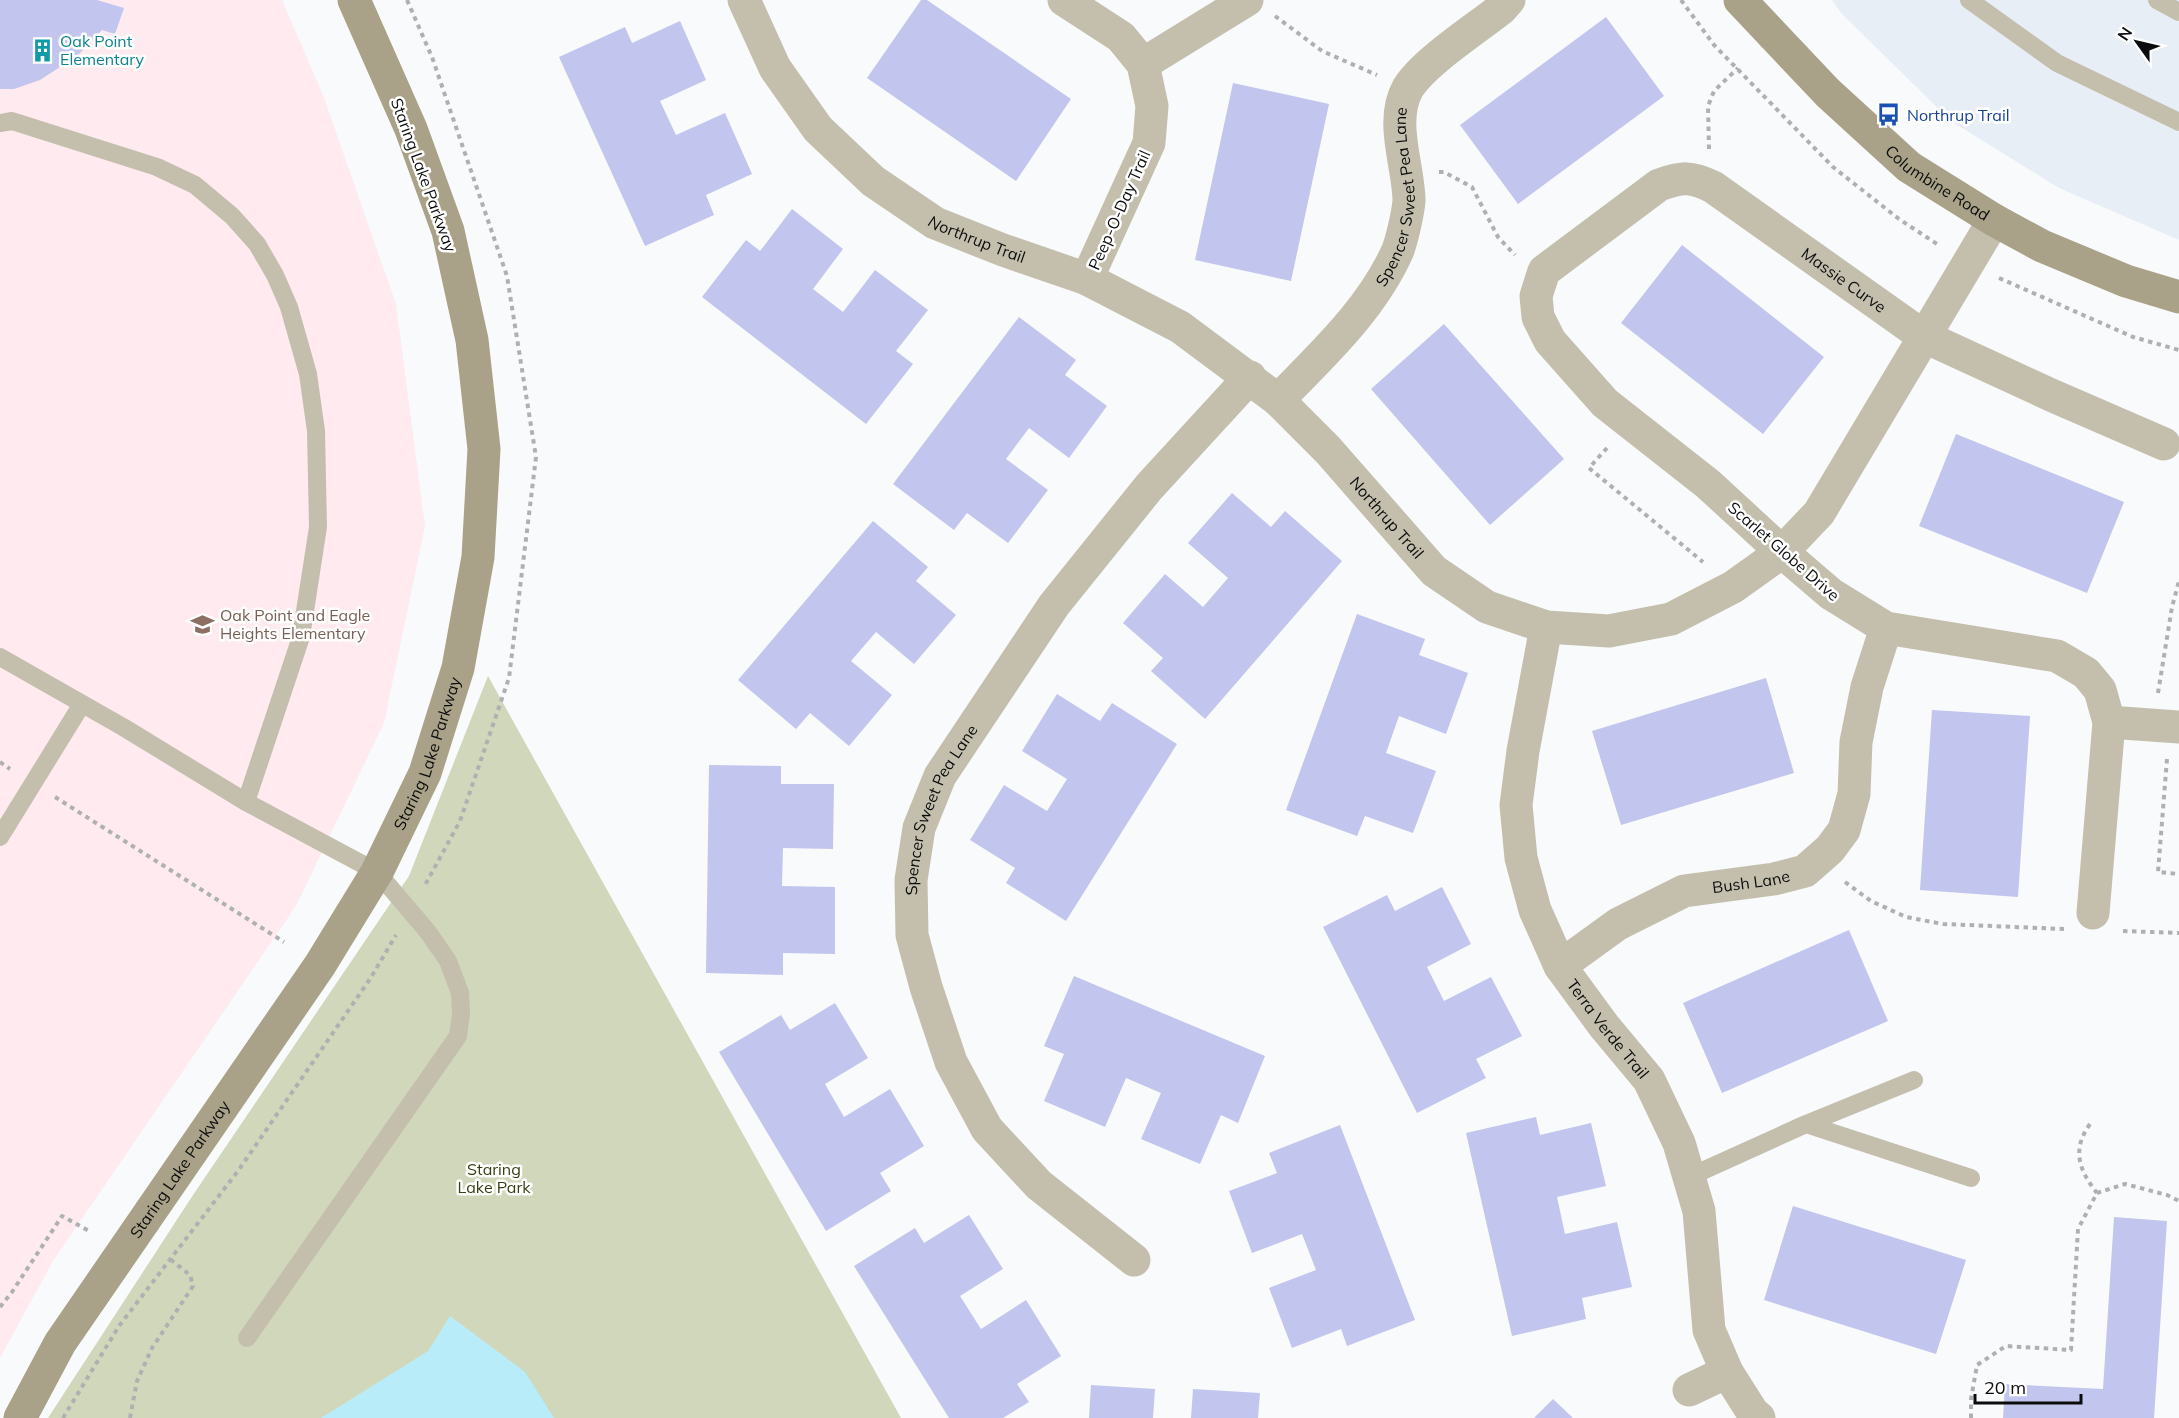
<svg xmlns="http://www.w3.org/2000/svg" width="2179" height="1418" viewBox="0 0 2179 1418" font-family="Mulish,sans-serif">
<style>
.built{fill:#e8eef6}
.education{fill:#ffeaef}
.green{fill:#d1d7ba}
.water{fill:#b9ecf9}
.building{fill:#c2c5ed}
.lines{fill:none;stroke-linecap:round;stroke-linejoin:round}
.path{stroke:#afb0b1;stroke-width:4;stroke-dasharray:4.5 4.5;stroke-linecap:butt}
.lane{stroke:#c4bfad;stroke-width:18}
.street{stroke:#c4bfad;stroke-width:33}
.secondary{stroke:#a9a288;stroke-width:33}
.labels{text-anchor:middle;stroke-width:5;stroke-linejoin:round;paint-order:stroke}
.culture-label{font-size:16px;fill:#0d838f;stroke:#fff;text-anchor:start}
.transit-label{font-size:16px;fill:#164399;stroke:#fff;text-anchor:start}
.street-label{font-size:16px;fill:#0b0c0d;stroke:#fff}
.education-label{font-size:16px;fill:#785e54;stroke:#fff;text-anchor:start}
.park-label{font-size:16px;fill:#373f10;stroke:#fff}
</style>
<rect width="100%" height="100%" fill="#f9fafc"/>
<!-- built -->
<path class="built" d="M1832 0H2179V240L2059 188 1951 121 1841 13Z"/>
<!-- education -->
<path class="education" d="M0 0H282L323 95 396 304 425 526 384 723 296 906 53 1261 0 1358Z"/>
<!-- green -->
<path class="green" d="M488 676 901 1418H48L193 1195 409 876Z"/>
<!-- water -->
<path class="water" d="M450 1316 525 1372 554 1418H321L428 1351Z"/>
<!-- building -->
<path class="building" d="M0 0H97L124 8 115 34 102 30 77 56 40 80 14 89H0Z
M921 0H927L1071 99 1016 181 867 78Z
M1606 17 1664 96 1518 204 1460 125Z
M680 21 706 80 660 101 676 135 725 113 752 174 706 195 714 215 645 246 559 57 625 27 632 43Z
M1233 83 1329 104 1291 281 1195 260Z
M792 209 843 249 813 289 843 312 875 270 928 310 896 351 913 364 866 424 702 297 746 240 760 251Z
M1682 245 1824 357 1763 434 1621 323Z
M1019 317 1076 360 1065 375 1107 406 1069 458 1029 428 1006 459 1048 490 1008 543 967 513 954 530 893 484Z
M1444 324 1564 459 1490 525 1371 389Z
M1956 434 2124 502 2087 593 1919 526Z
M1232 493 1271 527 1285 511 1342 561 1205 719 1151 671 1163 658 1123 623 1165 574 1203 607 1228 578 1188 543Z
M873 521 928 567 916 581 956 615 914 664 876 632 851 661 892 695 849 746 810 713 796 729 738 680Z
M1357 614 1425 639 1419 655 1468 673 1446 734 1399 716 1386 753 1436 771 1413 833 1365 816 1357 836 1286 810Z
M1766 678 1794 773 1621 825 1592 731Z
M1057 694 1100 721 1112 703 1177 744 1066 921 1006 883 1015 868 970 840 1004 785 1047 811 1067 779 1022 751Z
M1932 710 2030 716 2018 897 1920 890Z
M709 765 781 766V784H834L833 849 783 848 782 886 835 887V954L783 953V975L706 973Z
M1442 887 1471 944 1427 967 1444 1001 1491 977 1522 1036 1476 1059 1486 1078 1417 1113 1323 927 1387 895 1395 911Z
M1849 930 1888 1021 1722 1093 1683 1003Z
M1074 976 1265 1056 1238 1123 1221 1115 1200 1164 1141 1139 1161 1093 1126 1078 1105 1127 1044 1101 1064 1054 1044 1046Z
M835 1003 868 1058 825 1084 844 1117 890 1089 924 1146 880 1173 891 1191 826 1231 719 1052 781 1015 790 1030Z
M1536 1117 1540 1135 1591 1123 1606 1186 1557 1197 1565 1234 1617 1222 1632 1287 1582 1298 1586 1319 1512 1336 1466 1133Z
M1340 1125 1415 1320 1347 1346 1341 1329 1292 1348 1269 1288 1316 1270 1302 1234 1252 1253 1229 1191 1277 1173 1269 1153Z
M1793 1206 1966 1260 1936 1354 1764 1300Z
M969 1215 1003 1269 960 1296 981 1329 1026 1300 1061 1356 1017 1384 1029 1402 1003 1418H949L854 1266 915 1228 924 1243Z
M2114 1217 2167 1221 2154 1418H2003L2005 1384 2103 1389Z
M1091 1385 1155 1389 1153 1418H1089Z
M1193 1389 1260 1393 1258 1418H1191Z
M1553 1399 1573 1418H1534Z"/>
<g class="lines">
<!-- path -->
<path class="path" d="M407 0 432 57 507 276 536 457 509 678 460 821 424 887
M1681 0 1714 45 1833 167 1899 219 1940 246
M1275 16 1322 51 1377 75
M1709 149 1708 106 1714 91 1738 68
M1439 172H1444L1472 187 1498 237 1515 255
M1999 278 2133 337 2179 350
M1607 448 1589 468 1703 562
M2158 693 2172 607 2179 581
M2167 759 2158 872 2179 874
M0 762 10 769
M55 797 284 942
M1845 882 1871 901 1906 917 1943 924 2064 929
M2123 931 2179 933
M2090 1124C2072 1149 2078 1169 2097 1193
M0 1307 12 1292 62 1216 89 1231
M63 1418 119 1326 238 1171 370 979 396 935
M130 1418 137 1381 152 1348 193 1286 190 1275 170 1259
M1971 1418V1399L1977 1365 2006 1346 2071 1350 2078 1229 2097 1193 2125 1184 2167 1195 2179 1201"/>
<!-- lane -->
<path class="lane" d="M1969 0 2057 63 2179 122
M2157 0 2179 12
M0 123 12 121 157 167 195 185 232 216 257 244 275 275 289 307 308 374 316 431 318 527 301 637 246 802
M0 657 123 727 246 802 377 872 428 932 448 961 460 993 461 1014 458 1036 247 1338
M0 837 82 704
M1806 1124 1971 1178
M1689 1177 1806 1124 1914 1080"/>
<!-- street -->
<g class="street">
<path id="s1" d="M744 0 775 68 818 129 873 181 935 223 1003 250 1087 279 1180 327 1278 400 1328 450 1434 571 1487 607 1546 627 1609 631 1671 619 1733 587 1782 552 1819 513 1994 220"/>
<path d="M1064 0 1121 37 1143 64 1152 106 1149 143 1087 279"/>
<path d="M1143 64 1247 0"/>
<path id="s2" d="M1278 400C1322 355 1372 309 1398 250 1402 239 1408 213 1409 201 1409 167 1389 121 1408 88 1424 62 1477 28 1502 8L1509 0"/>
<path id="s3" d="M1546 627 1523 751 1516 805 1521 858 1535 910 1560 966 1604 1026 1649 1080 1679 1143 1699 1211 1709 1330 1727 1372 1753 1413 1759 1418"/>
<path d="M2109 722 2179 727"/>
<path id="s4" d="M2093 913 2109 722 2100 690 2086 673 2057 656 1886 628 1831 594 1782 552 1708 484 1605 403 1550 341 1538 317 1536 296 1544 271 1659 185C1682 177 1691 176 1713 187L1923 336 2051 395 2164 444"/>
<path id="s5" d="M1560 966 1618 924 1684 891 1774 879 1805 871 1830 849 1844 830 1854 794 1856 742 1867 687 1886 628"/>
<path id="s6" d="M1134 1260 1039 1185 987 1129 951 1062 926 987 912 935 911 880 919 828 940 776 1054 605 1149 487 1250 377"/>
<path d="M1689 1390 1727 1372"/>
</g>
<!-- secondary -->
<g class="secondary">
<path id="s7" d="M1740 0 1828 93 1909 167 1994 220 2042 246 2126 281 2179 297"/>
<path id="s8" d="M20 1418 60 1343 320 965 377 872 425 773 458 668 478 557 484 449 472 340 448 231 411 129 354 0"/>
</g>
</g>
<!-- icons -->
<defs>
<symbol id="building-bare" viewBox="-9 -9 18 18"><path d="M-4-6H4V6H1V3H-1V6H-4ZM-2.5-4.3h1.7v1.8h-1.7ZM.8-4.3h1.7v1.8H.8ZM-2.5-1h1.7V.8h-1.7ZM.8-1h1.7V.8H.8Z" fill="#0f9aa8" stroke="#fff" stroke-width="2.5" paint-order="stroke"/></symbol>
<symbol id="bus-bare" viewBox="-9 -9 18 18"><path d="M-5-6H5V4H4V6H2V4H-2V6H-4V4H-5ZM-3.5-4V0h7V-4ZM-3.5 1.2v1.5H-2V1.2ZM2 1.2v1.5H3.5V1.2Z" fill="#1a4fb4" stroke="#fff" stroke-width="2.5" paint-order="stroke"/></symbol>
<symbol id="school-bare" viewBox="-9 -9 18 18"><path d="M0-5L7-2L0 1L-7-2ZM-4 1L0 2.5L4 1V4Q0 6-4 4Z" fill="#8d6e63" stroke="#fff" stroke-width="2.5" paint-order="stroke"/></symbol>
</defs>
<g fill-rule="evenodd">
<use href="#building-bare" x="26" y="34" width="33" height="33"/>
<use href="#bus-bare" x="1872" y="98" width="33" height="33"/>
<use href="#school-bare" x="186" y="608" width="33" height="33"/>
</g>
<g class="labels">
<!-- culture labels -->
<g class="culture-label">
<text x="60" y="47">Oak Point<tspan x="60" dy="18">Elementary</tspan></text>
</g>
<!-- transit labels -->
<g class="transit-label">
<text x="1907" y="121">Northrup Trail</text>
</g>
<!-- street labels -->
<g class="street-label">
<text transform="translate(424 175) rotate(70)" y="6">Staring Lake Parkway</text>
<text dy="6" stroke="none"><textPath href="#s7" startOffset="270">Columbine Road</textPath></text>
<text dy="6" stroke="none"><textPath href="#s2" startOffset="246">Spencer Sweet Pea Lane</textPath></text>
<text transform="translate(1119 210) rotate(-66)" y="6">Peep-O-Day Trail</text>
<text dy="6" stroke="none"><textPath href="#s1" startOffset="345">Northrup Trail</textPath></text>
<text dy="6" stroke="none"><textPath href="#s4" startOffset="1332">Massie Curve</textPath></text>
<text dy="6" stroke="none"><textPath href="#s1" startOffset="849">Northrup Trail</textPath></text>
<text transform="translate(1784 551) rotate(41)" y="6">Scarlet Globe Drive</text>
<text dy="6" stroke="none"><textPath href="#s8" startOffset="782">Staring Lake Parkway</textPath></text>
<text dy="6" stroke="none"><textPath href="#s6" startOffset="538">Spencer Sweet Pea Lane</textPath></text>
<text dy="6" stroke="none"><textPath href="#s5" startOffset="213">Bush Lane</textPath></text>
<text dy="6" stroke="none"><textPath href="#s3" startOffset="428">Terra Verde Trail</textPath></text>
<text dy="6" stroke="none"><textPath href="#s8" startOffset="296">Staring Lake Parkway</textPath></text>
</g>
<!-- education labels -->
<g class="education-label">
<text x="220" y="621">Oak Point and Eagle<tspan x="220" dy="18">Heights Elementary</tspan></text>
</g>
<!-- park labels -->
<g class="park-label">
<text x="494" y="1175">Staring<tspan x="494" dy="18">Lake Park</tspan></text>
</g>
</g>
<!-- north arrow -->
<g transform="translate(2137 42) rotate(304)" stroke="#ffffff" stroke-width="4.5" paint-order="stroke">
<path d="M0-4.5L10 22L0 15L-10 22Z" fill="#0b0c0d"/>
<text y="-9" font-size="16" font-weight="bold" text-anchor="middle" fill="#0b0c0d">N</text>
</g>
<!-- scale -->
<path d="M1975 1394v9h106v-9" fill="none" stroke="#0b0c0d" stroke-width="3"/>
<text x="1984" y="1394" font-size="18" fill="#0b0c0d" stroke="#ffffff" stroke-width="4.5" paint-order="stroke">20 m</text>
</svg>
